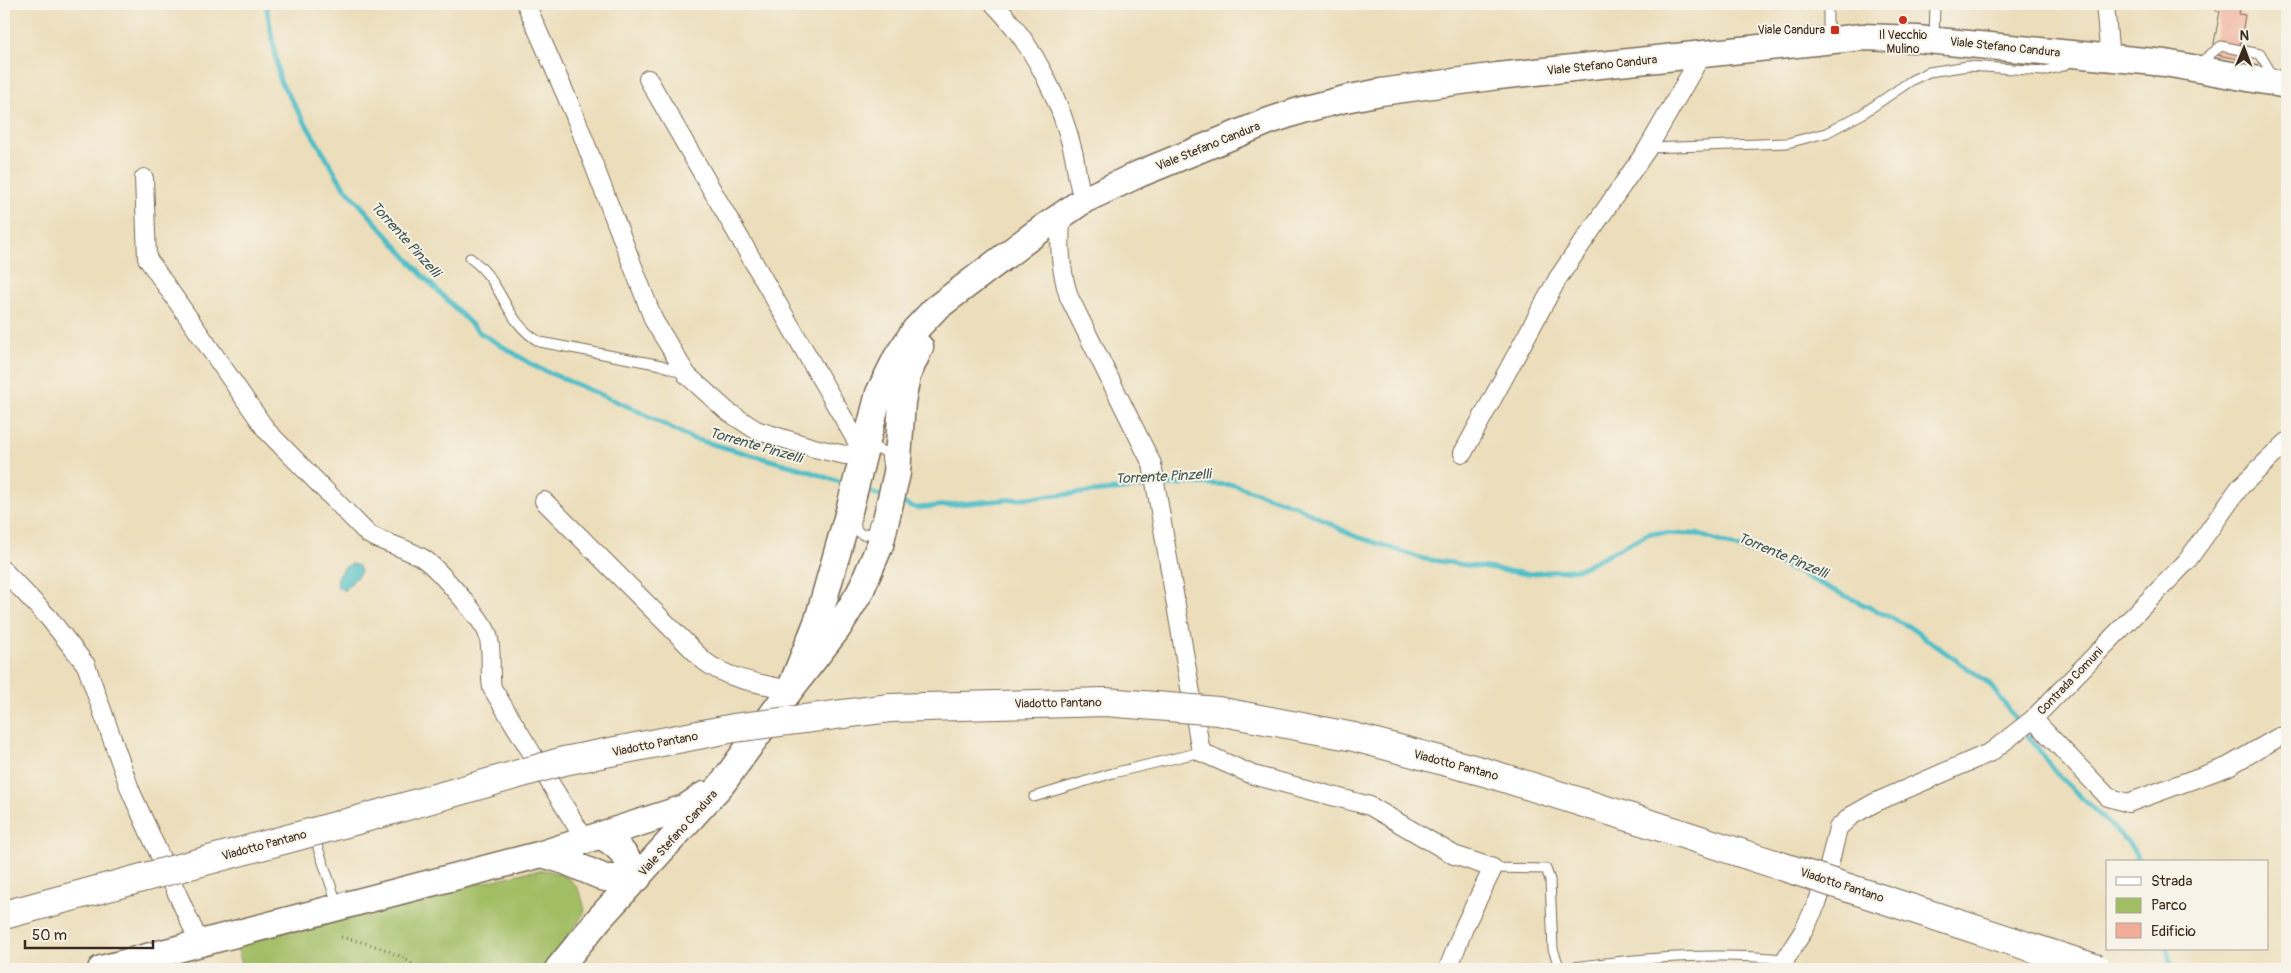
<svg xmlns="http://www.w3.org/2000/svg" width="2291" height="973" viewBox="0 0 2291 973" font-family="Pangolin,sans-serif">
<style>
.green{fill:#a2be65;stroke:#6e7442}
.water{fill:#50bec7;stroke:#467472}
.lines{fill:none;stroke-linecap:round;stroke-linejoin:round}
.stream{stroke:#50bec7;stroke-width:5}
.building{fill:#f1ad97}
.service-casing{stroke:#796955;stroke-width:11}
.minor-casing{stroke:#796955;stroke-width:20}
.secondary-casing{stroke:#796955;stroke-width:29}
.path{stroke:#796955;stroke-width:3;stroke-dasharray:1 4;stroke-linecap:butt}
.service{stroke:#fff;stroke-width:9}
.minor{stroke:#fff;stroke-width:18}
.secondary{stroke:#fff;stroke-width:26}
.primary-bridge-casing{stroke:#796955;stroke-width:30;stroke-linecap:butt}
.primary-bridge{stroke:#fff;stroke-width:28}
.poi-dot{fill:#c8321e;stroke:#f7f3e8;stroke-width:2}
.labels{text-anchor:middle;stroke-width:4;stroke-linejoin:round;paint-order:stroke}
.poi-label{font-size:12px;fill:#3b2a1e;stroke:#f7f3e8;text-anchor:end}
.street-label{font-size:12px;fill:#3b2a1e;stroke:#f7f3e8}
.water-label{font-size:14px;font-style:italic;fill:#415651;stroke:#f7f3e8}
</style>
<rect width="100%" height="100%" fill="#f7f3e8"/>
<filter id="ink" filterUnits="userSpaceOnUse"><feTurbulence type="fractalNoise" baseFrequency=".02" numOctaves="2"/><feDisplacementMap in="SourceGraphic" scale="10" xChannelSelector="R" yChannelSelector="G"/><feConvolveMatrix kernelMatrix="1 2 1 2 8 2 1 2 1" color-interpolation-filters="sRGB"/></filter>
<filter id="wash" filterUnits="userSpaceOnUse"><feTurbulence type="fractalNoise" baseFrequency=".0096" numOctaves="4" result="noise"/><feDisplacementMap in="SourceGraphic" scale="20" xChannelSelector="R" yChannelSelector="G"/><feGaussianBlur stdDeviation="1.12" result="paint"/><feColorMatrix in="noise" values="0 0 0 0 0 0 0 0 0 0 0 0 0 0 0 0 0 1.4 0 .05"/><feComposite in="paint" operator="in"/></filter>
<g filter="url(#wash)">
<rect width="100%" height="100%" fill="#ecdebb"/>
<!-- green -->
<path class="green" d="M544 870C571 875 580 885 585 911L569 937 544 969H239L242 963 235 943 527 872Z"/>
<!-- water -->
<path class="water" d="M352 564 359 566 361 572 345 590 338 588 337 577 345 567Z"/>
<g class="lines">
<!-- stream -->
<path class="stream" d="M266 4 280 81 342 184 423 276 479 332 538 368 634 409 691 438 802 469 848 485
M861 489 884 497
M897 501 916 508 1190 483 1234 485 1296 506 1352 535 1424 559 1528 574 1579 569 1650 533 1697 534 1763 556 1908 626 1990 684 2056 773 2129 843 2140 862
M2167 949 2172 969"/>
</g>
<g id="blocks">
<!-- building -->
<path class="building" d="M2217 4H2241L2239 14 2245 15 2238 59 2212 54 2220 11H2216Z"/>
</g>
</g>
<g filter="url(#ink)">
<use href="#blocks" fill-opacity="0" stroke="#796955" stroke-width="1"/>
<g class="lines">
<defs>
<path id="service" d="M1828 38V4
M1934 38 1935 4
M2198 64 2221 46 2260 54 2275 79
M1649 148 1787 143 1826 133 1862 114 1912 80 1929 72 1968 66 2044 71 2063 66 2071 60
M470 258C505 283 503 321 540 342L661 365 684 374
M870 457 872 453 878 449 886 452 887 462
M856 521C855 528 857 532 863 535L872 532 874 523
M1034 797 1113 773 1201 752
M317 845 338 906
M1493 868 1546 869 1550 880 1553 949 1560 969
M1561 969C1634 958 1711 952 1784 959"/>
<path id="minor" d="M526 4 575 116 654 321 687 375 727 411 756 430 814 448 845 455 863 452 648 79
M994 4C1033 44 1061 100 1074 155 1077 172 1077 183 1084 200
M2105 4 2110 58
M144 178 147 258 267 431 368 534C386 544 407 548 424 559 436 567 485 622 488 635 493 652 489 670 492 688L585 840
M1062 214C1058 244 1060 269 1069 297L1152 464 1201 752 1253 775 1370 806 1454 855 1493 868 1465 925 1448 969
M1463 453 1558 278 1648 148 1702 54
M544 501 704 661C729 680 759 683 790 690
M4 571 49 618 86 665 131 792 200 944
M2033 719 2108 797 2128 803 2227 767 2279 737H2287
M1779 969 1804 930 1818 901 1827 874 1838 828 1851 816 1874 803 1991 752 2033 719 2187 561 2240 487 2287 442"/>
<path id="secondary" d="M790 690 818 620 849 511 879 393 897 357 915 330 935 309 1033 235 1084 200 1139 174 1269 121 1302 110 1345 99 1381 92 1498 76 1862 37 1917 39 2165 63 2287 85
M542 854 565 861 605 878H638C627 858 622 847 601 836
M101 969 542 854 685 808 704 795
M558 969 599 919 722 784 790 690 838 628 860 592 880 545 897 473 902 402 907 376 920 347"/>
</defs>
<!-- service casing -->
<use href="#service" class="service-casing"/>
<!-- minor casing -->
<use href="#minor" class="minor-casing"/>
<!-- secondary casing -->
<use href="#secondary" class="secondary-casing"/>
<!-- path -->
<path class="path" d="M341 937C370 944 396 950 419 969"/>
<!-- service -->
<use href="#service" class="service"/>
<!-- minor -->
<use href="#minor" class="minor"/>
<!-- secondary -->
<use href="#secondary" class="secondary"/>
<defs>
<path id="primary-bridge" d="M4 915 365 818 564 761 734 728 890 708 1105 702 1218 711 1354 737 1488 773 1670 830 2098 969"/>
</defs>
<!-- primary-bridge casing -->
<use href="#primary-bridge" class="primary-bridge-casing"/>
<!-- primary-bridge -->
<use href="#primary-bridge" class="primary-bridge"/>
</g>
</g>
<!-- markers -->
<g class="poi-dot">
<circle cx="1903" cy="20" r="5"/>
<rect x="1830" y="25" width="10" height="10" rx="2.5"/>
</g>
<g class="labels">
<!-- poi labels -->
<g class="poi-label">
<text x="1825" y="34">Viale Candura</text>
<text x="1903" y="39" text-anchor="middle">Il Vecchio<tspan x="1903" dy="14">Mulino</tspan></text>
</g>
<!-- street labels -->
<g class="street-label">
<text transform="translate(2005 47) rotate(6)" y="4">Viale Stefano Candura</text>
<text transform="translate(1602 65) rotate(-6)" y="4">Viale Stefano Candura</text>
<text transform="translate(1208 146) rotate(-22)" y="4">Viale Stefano Candura</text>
<text transform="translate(2070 681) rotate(-46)" y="4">Contrada Comuni</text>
<text transform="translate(1058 703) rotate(-1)" y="4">Viadotto Pantano</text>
<text transform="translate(655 744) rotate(-11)" y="4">Viadotto Pantano</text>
<text transform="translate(1456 765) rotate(15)" y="4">Viadotto Pantano</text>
<text transform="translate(678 833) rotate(-48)" y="4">Viale Stefano Candura</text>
<text transform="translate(264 845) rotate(-15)" y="4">Viadotto Pantano</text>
<text transform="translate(1842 885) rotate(18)" y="4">Viadotto Pantano</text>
</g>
<!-- water labels -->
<g class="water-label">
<text transform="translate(406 239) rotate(48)" y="5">Torrente Pinzelli</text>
<text transform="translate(756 445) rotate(16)" y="5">Torrente Pinzelli</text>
<text transform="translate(1163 476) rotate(-3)" y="5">Torrente Pinzelli</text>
<text transform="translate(1783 555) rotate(23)" y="5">Torrente Pinzelli</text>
</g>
</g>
<!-- margin -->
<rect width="2291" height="973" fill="none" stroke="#f7f3e8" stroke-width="20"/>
<!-- legend -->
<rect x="2106" y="860" width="162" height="90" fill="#f7f3e8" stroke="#aca397"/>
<rect x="2116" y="877" width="25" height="8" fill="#ffffff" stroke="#aca397"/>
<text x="2151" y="886" font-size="15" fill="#3b2a1e">Strada</text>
<rect x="2116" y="898" width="25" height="15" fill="#a2be65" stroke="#aca397"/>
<text x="2151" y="910" font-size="15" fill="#3b2a1e">Parco</text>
<rect x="2116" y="923" width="25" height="15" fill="#f1ad97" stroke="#aca397"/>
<text x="2151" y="936" font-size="15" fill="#3b2a1e">Edificio</text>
<!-- north arrow -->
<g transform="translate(2244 48) rotate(1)" stroke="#f7f3e8" stroke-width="4" paint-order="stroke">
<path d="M0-4L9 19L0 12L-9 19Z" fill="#3b2a1e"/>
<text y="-8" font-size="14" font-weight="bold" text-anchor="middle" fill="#3b2a1e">N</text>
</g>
<!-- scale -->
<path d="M25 940v8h128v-8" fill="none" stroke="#3b2a1e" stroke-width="2.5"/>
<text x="32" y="940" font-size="15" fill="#3b2a1e" stroke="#f7f3e8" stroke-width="4" paint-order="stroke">50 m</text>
</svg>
